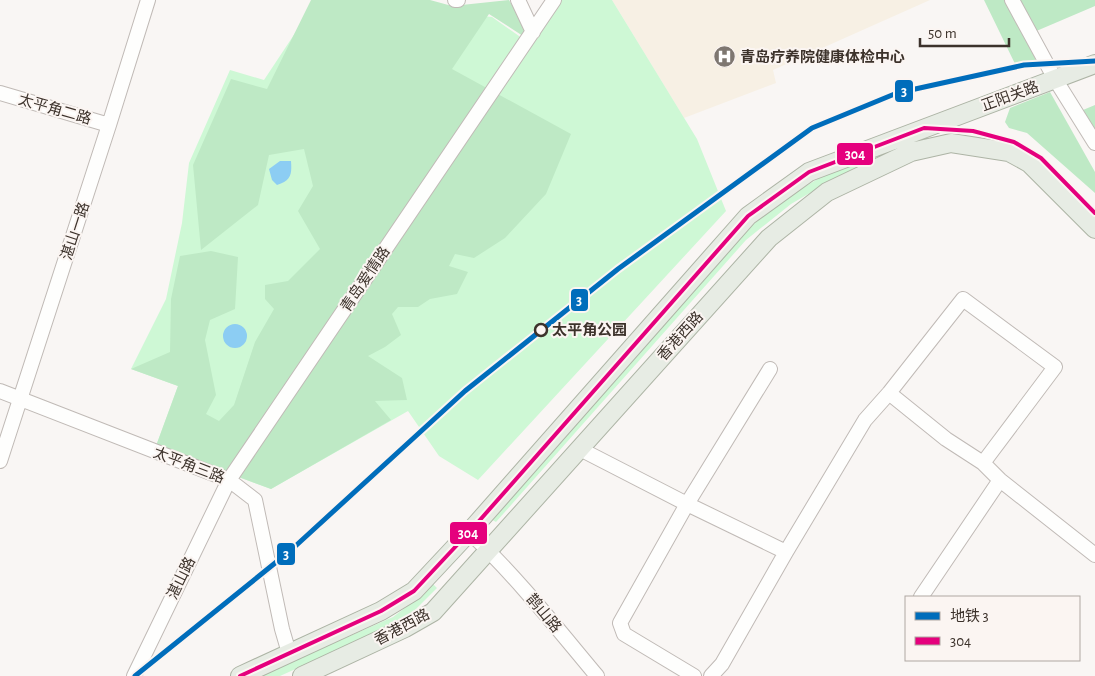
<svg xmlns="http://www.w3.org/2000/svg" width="1095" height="676" viewBox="0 0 1095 676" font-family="'Alegreya Sans','Noto Sans SC',sans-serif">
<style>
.medical{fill:#f7f0e4}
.green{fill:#cef8d5}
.forest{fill:#bee9c5}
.water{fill:#8ccdf3}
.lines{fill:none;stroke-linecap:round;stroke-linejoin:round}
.minor-casing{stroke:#c0bab6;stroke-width:16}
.major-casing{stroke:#adb4a5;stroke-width:20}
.minor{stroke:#fefefd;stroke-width:14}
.major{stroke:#e7ece4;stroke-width:18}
.bus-1-casing{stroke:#fbf5f2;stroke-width:8}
.bus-1{stroke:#e5007d;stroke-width:4}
.metro-1-casing{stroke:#fbf5f2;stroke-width:9}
.metro-1{stroke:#006dbb;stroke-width:5}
.stop-dot{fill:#fbf5f2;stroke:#3c322b;stroke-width:2.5}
.labels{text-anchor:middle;stroke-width:4;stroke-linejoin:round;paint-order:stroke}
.poi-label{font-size:15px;font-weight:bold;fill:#3c322b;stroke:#fbf5f2;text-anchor:start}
.street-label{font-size:15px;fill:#3c322b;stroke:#fbf5f2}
.stop-label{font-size:15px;font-weight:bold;fill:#3c322b;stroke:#fbf5f2;text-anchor:start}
.line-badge{stroke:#fbf5f2;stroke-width:2}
.badge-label{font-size:14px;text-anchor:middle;font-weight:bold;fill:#fff}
</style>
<rect width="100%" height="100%" fill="#f9f6f4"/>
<!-- medical -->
<path class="medical" d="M612 0H930L773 70 776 83 684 118Z"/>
<!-- green -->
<path class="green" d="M317 0 492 17 519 36 528 45 561 0H612L697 139 726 211 478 480 439 456 408 411 271 489 156 446 178 386 131 369 166 299 182 223 189 163 230 70 264 80Z
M875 151 879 158 839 176 791 204 746 240 496 522 489 518 740 235 786 198 836 168Z
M432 583 437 588 415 610 396 624 280 676H259L393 617 410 604Z"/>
<!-- forest -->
<path class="forest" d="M311 0H430L452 6 509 0 526 29 523 36 489 14 452 69 571 134 546 194 505 238 474 258 455 254 449 266 468 272 457 294 430 299 418 307H398L392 314 401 335 385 347 368 356 402 378 407 400 375 401 391 420 271 489 156 446 178 386 131 369 170 352 171 299 180 256 211 251 238 257 235 309 210 320 205 340 216 395 206 414 219 421 234 405 255 342 274 309 265 299V285L288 281 320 249 298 211 313 186 304 149 269 155 258 205 201 250 193 165 231 79 267 89Z
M984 0H1095V6L1027 35 1036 61 1018 70Z
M1050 92 1095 172V193L1027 133 1009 128 1005 122 1010 108Z
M1095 105V129L1083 110Z"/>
<!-- water -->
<path class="water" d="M280 161H291C292 175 291 180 277 185L272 180 269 169Z
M223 336a12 12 0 1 1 24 0a12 12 0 1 1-24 0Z"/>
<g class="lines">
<defs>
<path id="minor" d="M455 0H458
M518 0 533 32
M1012 0 1055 79 1095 143
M0 93 109 125
M0 391 229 480 255 500 282 629 289 653
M889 393 946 439 983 463 1000 480 1095 555
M580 449 687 504 786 552
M0 461 109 125 148 0
M469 532C516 576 556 627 597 676
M921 597 1000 480
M134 676 229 480 554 0
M694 676 624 634 620 623 687 504 770 369
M711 676 722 664 786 552 865 420 889 393 963 299 1055 367 983 463"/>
<path id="major" d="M240 676 381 611 414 591 472 529 748 216 809 172 1095 64
M302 676 405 628 433 612 769 238 827 192 911 152 951 143 1009 152 1029 163 1095 229"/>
</defs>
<!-- minor casing -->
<use href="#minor" class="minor-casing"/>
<!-- major casing -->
<use href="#major" class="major-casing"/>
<!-- minor -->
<use href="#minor" class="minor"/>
<!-- major -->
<use href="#major" class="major"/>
<defs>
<path id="bus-1" d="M240 676 381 611 414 591 472 529 748 216 809 172 924 128 973 131 1014 142 1041 158 1095 213"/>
</defs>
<!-- bus-1 casing -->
<use href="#bus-1" class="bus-1-casing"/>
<!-- bus-1 -->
<use href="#bus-1" class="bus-1"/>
<defs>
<path id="metro-1" d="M135 676 290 551 465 391 618 269 812 128 897 93 1024 65 1095 61"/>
</defs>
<!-- metro-1 casing -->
<use href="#metro-1" class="metro-1-casing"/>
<!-- metro-1 -->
<use href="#metro-1" class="metro-1"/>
</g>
<!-- icons -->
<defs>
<symbol id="hospital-disc" viewBox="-11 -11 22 22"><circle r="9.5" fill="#7e7771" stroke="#fbf5f2"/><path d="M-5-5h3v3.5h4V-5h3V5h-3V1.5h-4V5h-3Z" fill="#fff"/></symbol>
</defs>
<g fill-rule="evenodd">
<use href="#hospital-disc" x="712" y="44" width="25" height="25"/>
</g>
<!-- markers -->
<circle class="stop-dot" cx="541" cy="330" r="6"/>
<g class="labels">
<!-- poi labels -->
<g class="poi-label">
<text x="740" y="62">青岛疗养院健康体检中心</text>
</g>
<!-- street labels -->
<g class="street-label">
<text transform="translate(1010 96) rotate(-20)" y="5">正阳关路</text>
<text transform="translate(55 109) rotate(16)" y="5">太平角二路</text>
<text transform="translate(75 231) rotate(-72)" y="5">湛山一路</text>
<text transform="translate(365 279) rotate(-56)" y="5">青岛爱情路</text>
<text transform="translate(680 336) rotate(-48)" y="5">香港西路</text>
<text transform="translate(189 465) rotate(21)" y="5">太平角三路</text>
<text transform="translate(181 578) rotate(-64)" y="5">湛山路</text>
<text transform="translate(544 613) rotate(50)" y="5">鹊山路</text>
<text transform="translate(402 627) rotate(-28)" y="5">香港西路</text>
</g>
<!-- stop labels -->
<g class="stop-label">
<text x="552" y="335">太平角公园</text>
</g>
</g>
<g class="line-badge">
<rect x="894" y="79" width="20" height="24" rx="5" fill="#006dbb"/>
<rect x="836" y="142" width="38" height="24" rx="5" fill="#e5007d"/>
<rect x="570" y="288" width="19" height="24" rx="5" fill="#006dbb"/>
<rect x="449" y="521" width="39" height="24" rx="5" fill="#e5007d"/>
<rect x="276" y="542" width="20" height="24" rx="5" fill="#006dbb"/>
</g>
<g class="badge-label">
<text x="904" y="96">3</text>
<text x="855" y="159">304</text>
<text x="579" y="305">3</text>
<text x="468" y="538">304</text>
<text x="286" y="559">3</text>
</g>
<!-- legend -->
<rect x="905" y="596" width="175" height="65" fill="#fbf5f2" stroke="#afa7a2"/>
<rect x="915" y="612" width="25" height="8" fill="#006dbb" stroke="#afa7a2"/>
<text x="950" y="621" font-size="15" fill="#3c322b">地铁 3</text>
<rect x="915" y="637" width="25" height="8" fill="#e5007d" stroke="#afa7a2"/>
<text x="950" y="646" font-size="15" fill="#3c322b">304</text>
<!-- scale -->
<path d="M920 38v8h89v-8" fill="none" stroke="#3c322b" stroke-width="2.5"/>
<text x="928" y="38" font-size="15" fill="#3c322b" stroke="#fbf5f2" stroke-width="4" paint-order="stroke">50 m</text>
</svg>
